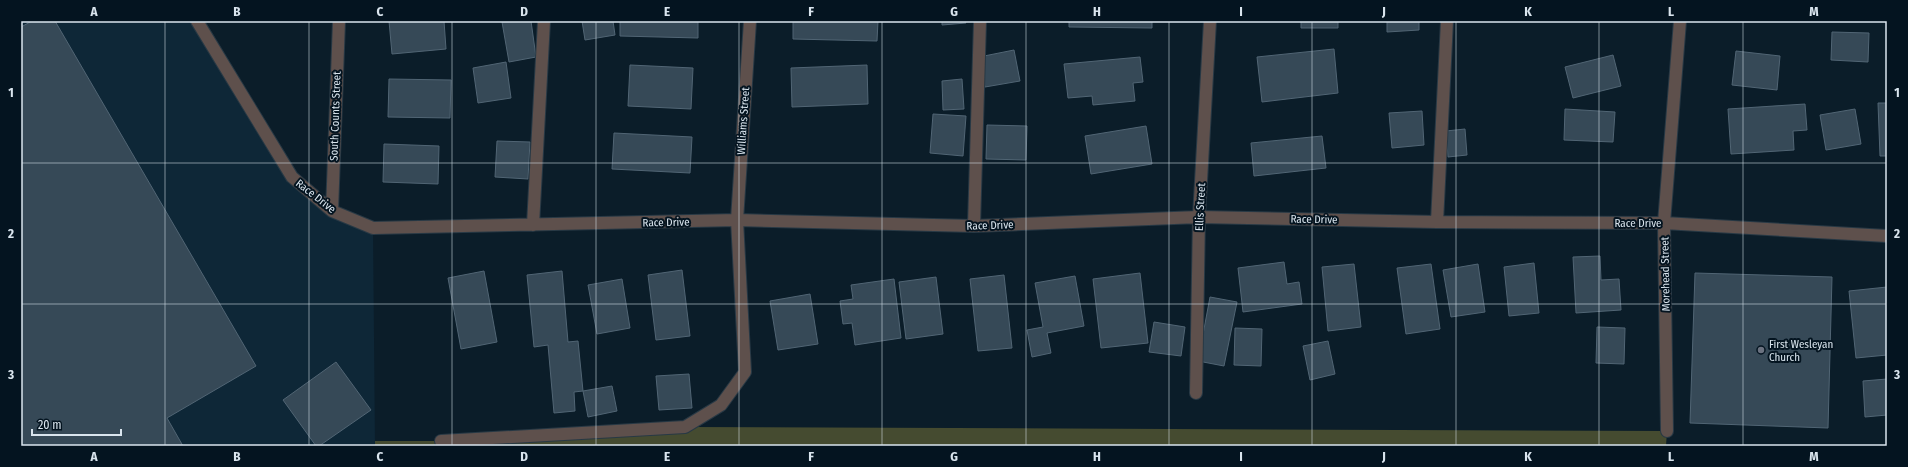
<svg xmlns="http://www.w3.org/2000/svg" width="1908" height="467" viewBox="0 0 1908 467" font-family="'Fira Sans Condensed',sans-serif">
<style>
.built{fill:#0e2737}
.forest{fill:#454b30}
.building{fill:#364957;stroke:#516574}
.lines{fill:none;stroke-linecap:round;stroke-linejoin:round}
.minor-casing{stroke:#283945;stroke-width:14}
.minor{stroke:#5e504c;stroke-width:12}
.grid{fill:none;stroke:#dae5ee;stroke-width:1;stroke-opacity:0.55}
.worship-dot{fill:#6b7280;stroke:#041420;stroke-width:1.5}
.labels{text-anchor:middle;stroke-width:4;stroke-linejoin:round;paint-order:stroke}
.street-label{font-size:11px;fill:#dae5ee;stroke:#041420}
.poi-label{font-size:11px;fill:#dae5ee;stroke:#041420;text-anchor:start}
.neatline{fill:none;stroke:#dae5ee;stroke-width:1.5}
.grid-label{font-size:13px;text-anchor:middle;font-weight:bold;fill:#dae5ee}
</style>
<rect width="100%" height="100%" fill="#0b1d29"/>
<!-- built -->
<path class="built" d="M21 21H197L292 177 332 211 373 228 375 446H21Z"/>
<!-- forest -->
<path class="forest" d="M685 427 1667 431 1666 446H375V441H441Z"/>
<!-- building -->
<path class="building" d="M32 21H55L256 366 167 418 183 446H21V27Z
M389 21H444L446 49 392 54Z
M531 21 536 57 509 62 502 22Z
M582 21H613L615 35 585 40Z
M620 21H698V38L620 36Z
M793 21H878L877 41 793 39Z
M942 21H965L966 23 942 25Z
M1069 21H1152V28L1069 27Z
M1301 21H1338V28H1301Z
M1387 21H1419V30L1387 32Z
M1832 32 1869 33 1868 62 1831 60Z
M1334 49 1338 93 1262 102 1257 57Z
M1014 50 1020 81 985 87 979 57Z
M1736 51 1780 56 1777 90 1732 85Z
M1613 55 1621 86 1573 98 1565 67Z
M1140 57 1143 82 1133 83 1135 101 1093 105 1092 96 1068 98 1064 64Z
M506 62 511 98 478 103 473 68Z
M630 65 693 68 691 109 628 106Z
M867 65 868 104 792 107 791 68Z
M389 79 451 80 450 118 388 117Z
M962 79 964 109 943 110 942 81Z
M1878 103H1887V156H1880Z
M1805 104 1807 130 1793 131 1794 150 1731 154 1728 109Z
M1565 109 1615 112 1613 142 1564 140Z
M1855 109 1861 144 1826 150 1820 115Z
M1422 111 1424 145 1392 148 1389 113Z
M933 114 966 116 963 156 930 153Z
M987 125 1027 126 1026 160 986 159Z
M1146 126 1152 164 1091 174 1085 136Z
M1465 129 1467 155 1448 157 1446 131Z
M614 133 692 137 690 173 612 169Z
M1322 136 1326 168 1254 176 1251 143Z
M497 141 530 142 528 179 495 177Z
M384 144 439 146 438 184 383 182Z
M1600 256 1601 280 1619 279 1621 310 1576 313 1573 257Z
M1284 262 1287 284 1299 282 1302 304 1243 312 1238 268Z
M1534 263 1539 313 1509 316 1504 267Z
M1354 264 1361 327 1328 331 1322 267Z
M1431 264 1440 329 1406 334 1397 268Z
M1478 264 1485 312 1451 317 1443 270Z
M682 270 690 336 656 340 648 275Z
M484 271 497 342 461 349 448 278Z
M562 271 568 342 578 341 583 391 574 392 575 411 554 413 548 345 534 347 527 275Z
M1140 273 1148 343 1101 348 1093 279Z
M1695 273 1832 277 1828 428 1690 423Z
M1004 275 1012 348 978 351 970 279Z
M1075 276 1084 326 1047 333 1051 353 1032 357 1027 330 1043 327 1035 283Z
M936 277 943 334 906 339 899 282Z
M622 279 630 328 597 334 588 285Z
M894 279 901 338 855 345 852 323 843 324 840 301 853 299 851 285Z
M1887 287V355L1856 358 1849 291Z
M810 294 818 344 778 350 770 301Z
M1210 297 1237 302 1224 366 1198 361Z
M1154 322 1185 327 1181 356 1149 352Z
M1597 327 1625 328 1624 364 1596 363Z
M1235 328 1262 329 1261 366 1234 365Z
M1328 341 1335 374 1310 380 1303 346Z
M336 362 371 410 319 446H316L283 400Z
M689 374 692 408 659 410 656 376Z
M1887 379V415L1865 417 1863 381Z
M612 386 617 411 588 417 583 391Z"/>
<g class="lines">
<defs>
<path id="minor" d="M197 21 292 177 332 211 373 228 737 220 974 226 1199 217 1437 222 1664 223 1887 236
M332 211 339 21
M1437 222 1447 21
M533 225 544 21
M974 226 980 21
M1196 393 1199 217 1210 21
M1667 431 1664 223 1680 21
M441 441 685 427 721 405 745 372 737 220 750 21"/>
</defs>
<!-- minor casing -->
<use href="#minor" class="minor-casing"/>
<!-- minor -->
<use href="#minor" class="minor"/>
</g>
<!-- grid -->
<path class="grid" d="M165 21V446M309 21V446M452 21V446M596 21V446M739 21V446M882 21V446M1026 21V446M1169 21V446M1312 21V446M1456 21V446M1599 21V446M1743 21V446M21 163H1887M21 304H1887"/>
<!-- markers -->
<circle class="worship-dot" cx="1761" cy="350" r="4"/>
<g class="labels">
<!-- street labels -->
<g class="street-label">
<text transform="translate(335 116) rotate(-88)" y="4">South Counts Street</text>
<text transform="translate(743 121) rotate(-86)" y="4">Williams Street</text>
<text transform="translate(316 196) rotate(38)" y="4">Race Drive</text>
<text transform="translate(1200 207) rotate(-87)" y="4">Ellis Street</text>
<text transform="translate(1314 219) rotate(1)" y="4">Race Drive</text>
<text transform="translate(666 222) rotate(-1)" y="4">Race Drive</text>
<text x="1638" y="227">Race Drive</text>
<text transform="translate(990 225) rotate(-2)" y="4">Race Drive</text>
<text transform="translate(1665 274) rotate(-91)" y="4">Morehead Street</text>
</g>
<!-- poi labels -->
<g class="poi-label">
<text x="1769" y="348">First Wesleyan<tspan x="1769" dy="13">Church</tspan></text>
</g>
</g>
<!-- border -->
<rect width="1908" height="467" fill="none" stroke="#041420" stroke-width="44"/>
<!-- scale -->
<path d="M32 429v6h89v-6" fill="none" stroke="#dae5ee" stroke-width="2"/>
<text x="38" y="429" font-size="12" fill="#dae5ee" stroke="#041420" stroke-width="3" paint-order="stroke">20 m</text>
<rect x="22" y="22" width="1864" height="423" class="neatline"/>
<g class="grid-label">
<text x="94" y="16">A</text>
<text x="237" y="16">B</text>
<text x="380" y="16">C</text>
<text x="524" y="16">D</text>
<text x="667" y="16">E</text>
<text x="811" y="16">F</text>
<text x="954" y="16">G</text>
<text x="1097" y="16">H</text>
<text x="1241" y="16">I</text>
<text x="1384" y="16">J</text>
<text x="1528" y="16">K</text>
<text x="1671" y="16">L</text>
<text x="1814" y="16">M</text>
<text x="11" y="97">1</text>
<text x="1897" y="97">1</text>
<text x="11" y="238">2</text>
<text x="1897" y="238">2</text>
<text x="11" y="379">3</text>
<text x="1897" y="379">3</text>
<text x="94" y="461">A</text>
<text x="237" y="461">B</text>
<text x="380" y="461">C</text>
<text x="524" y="461">D</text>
<text x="667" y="461">E</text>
<text x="811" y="461">F</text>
<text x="954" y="461">G</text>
<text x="1097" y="461">H</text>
<text x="1241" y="461">I</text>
<text x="1384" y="461">J</text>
<text x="1528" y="461">K</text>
<text x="1671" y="461">L</text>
<text x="1814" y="461">M</text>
</g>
</svg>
